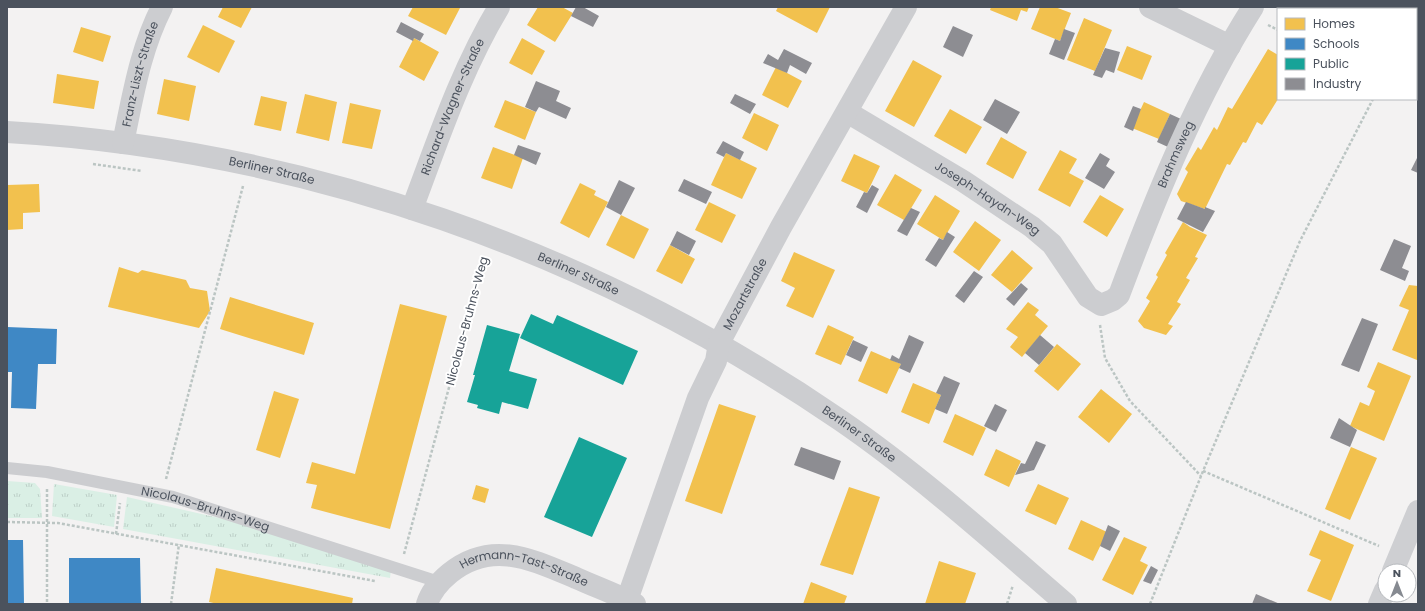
<svg xmlns="http://www.w3.org/2000/svg" width="1425" height="611" viewBox="0 0 1425 611" font-family="Poppins,sans-serif">
<style>
.grass{fill:url(#grass-tufts)}
.homes{fill:#f2c14e}
.schools{fill:#3f88c5}
.public{fill:#17a398}
.industry{fill:#8d8d92}
.lines{fill:none;stroke-linecap:round;stroke-linejoin:round}
.path{stroke:#bbc5c3;stroke-width:2.5;stroke-dasharray:3 2;stroke-linecap:butt}
.lane{stroke:#cccdd0;stroke-width:12}
.street{stroke:#cccdd0;stroke-width:22}
.secondary{stroke:#cecfd2;stroke-width:22}
.labels{text-anchor:middle;stroke-width:4;stroke-linejoin:round;paint-order:stroke}
.street-label{font-size:12px;fill:#4b525d;stroke:#fff}
</style>
<defs>
<pattern id="grass-tufts" width="24" height="20" patternUnits="userSpaceOnUse"><rect width="24" height="20" fill="#daefe5"/><path d="M3 7l-1-3M5 7V3M7 7l1-3M15 17l-1-3M17 17v-4M19 17l1-3" fill="none" stroke="#bdcfc7"/></pattern>
</defs>
<rect width="100%" height="100%" fill="#f3f2f2"/>
<!-- grass -->
<path class="grass" d="M7 481 35 483 40 489 42 518H7Z
M54 484 117 495 114 527 52 516Z
M127 497 250 525 391 570 390 578 123 529Z"/>
<!-- homes -->
<path class="homes" d="M223 7H252L241 28 218 17Z
M413 7H457L460 8 446 35 408 16Z
M538 7H562L573 13 555 42 527 25Z
M778 7H830L817 33 776 11Z
M991 7H1029L1027 12 1021 10 1017 21 990 10Z
M1040 7H1055L1071 13 1060 41 1031 29Z
M1284 7H1329L1328 9H1283Z
M1084 18 1112 30 1095 71 1067 60Z
M203 25 235 41 219 73 187 57Z
M81 27 111 36 103 62 73 52Z
M414 38 439 52 424 81 399 67Z
M522 38 545 51 532 75 509 63Z
M1127 46 1152 56 1142 80 1117 70Z
M1268 49 1278 55V99L1262 125 1257 122 1246 143 1243 142 1230 165 1227 164 1205 209 1181 201 1177 194 1188 172 1185 169 1198 147 1201 150 1214 127 1217 130 1228 107 1232 109Z
M913 60 942 76 914 127 885 111Z
M776 67 802 81 788 108 762 95Z
M57 74 99 81 94 109 53 103Z
M164 79 196 86 189 121 157 114Z
M305 94 337 102 329 141 296 133Z
M261 96 287 102 281 131 254 125Z
M505 100 536 112 525 140 494 127Z
M1144 102 1170 114 1159 139 1132 128Z
M350 103 381 110 372 149 342 143Z
M950 109 982 127 966 154 934 136Z
M754 113 779 125 767 151 742 138Z
M1001 137 1027 152 1013 179 986 164Z
M493 147 523 158 512 189 481 178Z
M1060 150 1077 159 1069 173 1084 181 1070 207 1038 190Z
M726 153 757 168 742 199 711 185Z
M854 154 880 166 867 193 841 181Z
M895 174 922 190 904 220 877 205Z
M580 183 596 191 594 195 608 202 589 238 560 223Z
M39 184 40 212 23 213V229L7 230V185Z
M935 195 960 211 943 240 917 224Z
M1100 195 1124 209 1107 237 1083 222Z
M709 202 736 215 722 243 695 230Z
M621 215 649 229 634 259 606 245Z
M975 221 1001 240 979 271 953 252Z
M1183 222 1190 227 1207 235 1195 257 1198 258 1186 278 1190 280 1177 302 1181 304 1168 324 1173 326 1166 335 1144 328 1138 321 1150 301 1146 298 1158 277 1156 275 1167 255 1165 253Z
M670 245 695 259 682 284 656 271Z
M1012 250 1033 268 1012 292 991 275Z
M794 252 835 270 813 318 786 306 795 288 781 281Z
M119 267 138 273 142 270 186 280 190 288 207 291 210 311 199 328 108 307Z
M1409 285 1418 286 1417 360 1392 350 1409 310 1399 306Z
M230 297 314 323 304 355 220 329Z
M1028 302 1039 310 1035 315 1048 326 1022 357 1010 347 1018 337 1006 329Z
M400 304 447 316 390 529 311 508 317 485 306 483 312 462 355 474Z
M828 325 854 337 841 365 815 354Z
M1057 344 1081 364 1058 391 1034 371Z
M871 351 901 364 887 394 858 381Z
M1378 362 1411 376 1384 441 1350 426 1360 402 1369 406 1375 391 1367 387Z
M913 383 941 395 929 424 901 412Z
M1101 389 1132 414 1109 443 1078 417Z
M274 391 299 399 280 458 256 450Z
M719 404 756 416 722 514 685 501Z
M955 414 986 428 973 456 943 442Z
M1351 447 1377 458 1350 520 1325 509Z
M996 449 1021 461 1009 487 984 475Z
M1038 484 1069 498 1056 525 1025 511Z
M476 485 489 489 485 503 472 499Z
M849 487 880 497 853 575 820 565Z
M1081 520 1107 532 1093 561 1068 549Z
M1320 530 1354 545 1331 601 1307 591 1321 560 1309 555Z
M1124 537 1147 547 1140 561 1148 565 1133 595 1102 580Z
M939 561 976 573 965 604H925Z
M216 568 353 598 352 604H218L209 602Z
M811 582 847 596 844 604H803Z"/>
<!-- schools -->
<path class="schools" d="M7 327 57 329 56 364H38L36 409 11 408 12 372H7Z
M7 540H23L24 604H7Z
M69 558H140L141 604H69Z"/>
<!-- public -->
<path class="public" d="M531 314 553 324 557 315 638 351 623 385 520 338Z
M487 325 520 334 509 371 537 379 528 409 502 402 499 414 477 408 478 405 467 402 475 375H473Z
M579 437 627 458 592 537 544 517Z"/>
<!-- industry -->
<path class="industry" d="M576 7H583L599 16 593 27 571 16Z
M401 22 424 34 420 41 414 38 413 41 396 32Z
M953 26 973 35 963 57 943 47Z
M1064 29 1075 33 1064 60 1049 54 1055 39 1060 41Z
M1105 48 1120 52 1114 73 1106 70 1102 78 1093 75Z
M784 49 812 63 806 74 790 65 787 73 763 63 768 54 778 60Z
M536 81 560 91 556 101 571 108 566 119 539 107 536 112 525 107Z
M735 94 756 104 750 114 730 103Z
M995 99 1020 112 1007 134 983 120Z
M1133 106 1141 109 1133 131 1124 127Z
M1170 114 1181 119 1168 147 1157 142Z
M723 141 744 152 740 160 726 153 724 157 716 153Z
M518 145 541 153 536 165 514 155Z
M1100 153 1110 159 1106 166 1115 172 1104 189 1085 178Z
M1417 158 1418 159V173L1411 170Z
M684 179 712 192 706 204 678 191Z
M619 180 635 188 621 215 606 207Z
M872 185 879 189 867 213 856 207 864 192 867 193Z
M1186 202 1205 209V207L1215 211 1203 232 1177 219Z
M911 208 920 212 907 236 897 231Z
M677 231 696 241 689 255 670 245Z
M947 232 955 237 936 267 925 260 939 238 943 240Z
M1394 239 1411 246 1402 268 1409 271 1405 281 1380 270Z
M974 271 983 277 964 303 955 296Z
M1021 283 1028 289 1014 306 1006 299Z
M1362 318 1378 324 1359 372 1341 365Z
M909 335 924 342 910 373 899 368 901 364 890 360 892 355 899 359Z
M1040 335 1054 347 1039 365 1025 353Z
M853 340 868 347 861 362 846 355Z
M944 376 960 383 947 414 935 409 941 395 936 393Z
M995 404 1007 410 996 432 984 426Z
M1339 418 1357 430 1350 447 1330 438Z
M1036 441 1046 445 1034 470 1015 475 1021 463 1025 464Z
M801 447 841 461 834 480 794 465Z
M1108 525 1120 531 1110 551 1100 546Z
M1151 566 1158 570 1151 584 1143 581Z
M1256 594 1280 604H1252Z"/>
<g class="lines">
<!-- path -->
<path class="path" d="M1346 9 1347 7
M1268 25 1278 30
M93 164 142 171
M1100 325 1105 358 1130 401 1201 476
M1203 471 1379 546
M166 479 243 186
M47 489V604
M7 522 58 523 375 581
M116 534 120 503
M404 554 484 258
M171 604 179 544
M1007 604 1013 585
M1150 604 1201 476 1300 241 1373 99"/>
<!-- lane -->
<path class="lane" id="s1" d="M7 468 47 472 173 497 439 582"/>
<!-- street -->
<g class="street">
<path d="M1150 7 1230 46"/>
<path id="s2" d="M847 112 963 181 1032 227 1052 244 1088 297 1101 305 1113 300 1119 295C1156 196 1196 97 1253 7"/>
<path id="s3" d="M7 132C304 149 595 252 840 420 920 475 992 540 1066 604"/>
<path id="s4" d="M123 143C133 96 140 50 162 7"/>
<path id="s5" d="M412 209C438 140 461 70 499 7"/>
<path id="s6" d="M627 600 698 398 716 361 719 343 781 227 906 7"/>
<path id="s7" d="M427 604C431 591 439 582 450 573 492 539 533 560 576 578 596 587 616 594 635 604"/>
</g>
<!-- secondary -->
<path class="secondary" d="M1393 571 1418 511
M1379 604 1385 590"/>
</g>
<g class="labels">
<!-- street labels -->
<g class="street-label">
<text dy="4" stroke="none"><textPath href="#s4" startOffset="71">Franz-Liszt-Straße</textPath></text>
<text dy="4" stroke="none"><textPath href="#s5" startOffset="110">Richard-Wagner-Straße</textPath></text>
<text dy="4" stroke="none"><textPath href="#s2" startOffset="496">Brahmsweg</textPath></text>
<text dy="4" stroke="none"><textPath href="#s3" startOffset="268">Berliner Straße</textPath></text>
<text dy="4" stroke="none"><textPath href="#s2" startOffset="165">Joseph-Haydn-Weg</textPath></text>
<text dy="4" stroke="none"><textPath href="#s3" startOffset="592">Berliner Straße</textPath></text>
<text dy="4" stroke="none"><textPath href="#s6" startOffset="329">Mozartstraße</textPath></text>
<text transform="translate(467 321) rotate(-75)" y="4">Nicolaus-Bruhns-Weg</text>
<text dy="4" stroke="none"><textPath href="#s3" startOffset="916">Berliner Straße</textPath></text>
<text dy="4" stroke="none"><textPath href="#s1" startOffset="203">Nicolaus-Bruhns-Weg</textPath></text>
<text dy="4" stroke="none"><textPath href="#s7" startOffset="119">Hermann-Tast-Straße</textPath></text>
</g>
</g>
<!-- border -->
<rect width="1425" height="611" fill="none" stroke="#4b525d" stroke-width="16"/>
<!-- legend -->
<rect x="1277" y="8" width="140" height="92" fill="#ffffff" stroke="#b7babe"/>
<rect x="1285" y="18" width="20" height="12" fill="#f2c14e" stroke="#b7babe"/>
<text x="1313" y="28" font-size="12" fill="#4b525d">Homes</text>
<rect x="1285" y="38" width="20" height="12" fill="#3f88c5" stroke="#b7babe"/>
<text x="1313" y="48" font-size="12" fill="#4b525d">Schools</text>
<rect x="1285" y="58" width="20" height="12" fill="#17a398" stroke="#b7babe"/>
<text x="1313" y="68" font-size="12" fill="#4b525d">Public</text>
<rect x="1285" y="78" width="20" height="12" fill="#8d8d92" stroke="#b7babe"/>
<text x="1313" y="88" font-size="12" fill="#4b525d">Industry</text>
<!-- north arrow -->
<g transform="translate(1397 583)"><circle r="19" fill="#ffffff" stroke="#b7babe"/>
<path d="M0-3L7 15L0 10L-7 15Z" fill="#868a91"/>
<text y="-6" font-size="11" font-weight="bold" text-anchor="middle" fill="#4b525d">N</text>
</g>
</svg>
